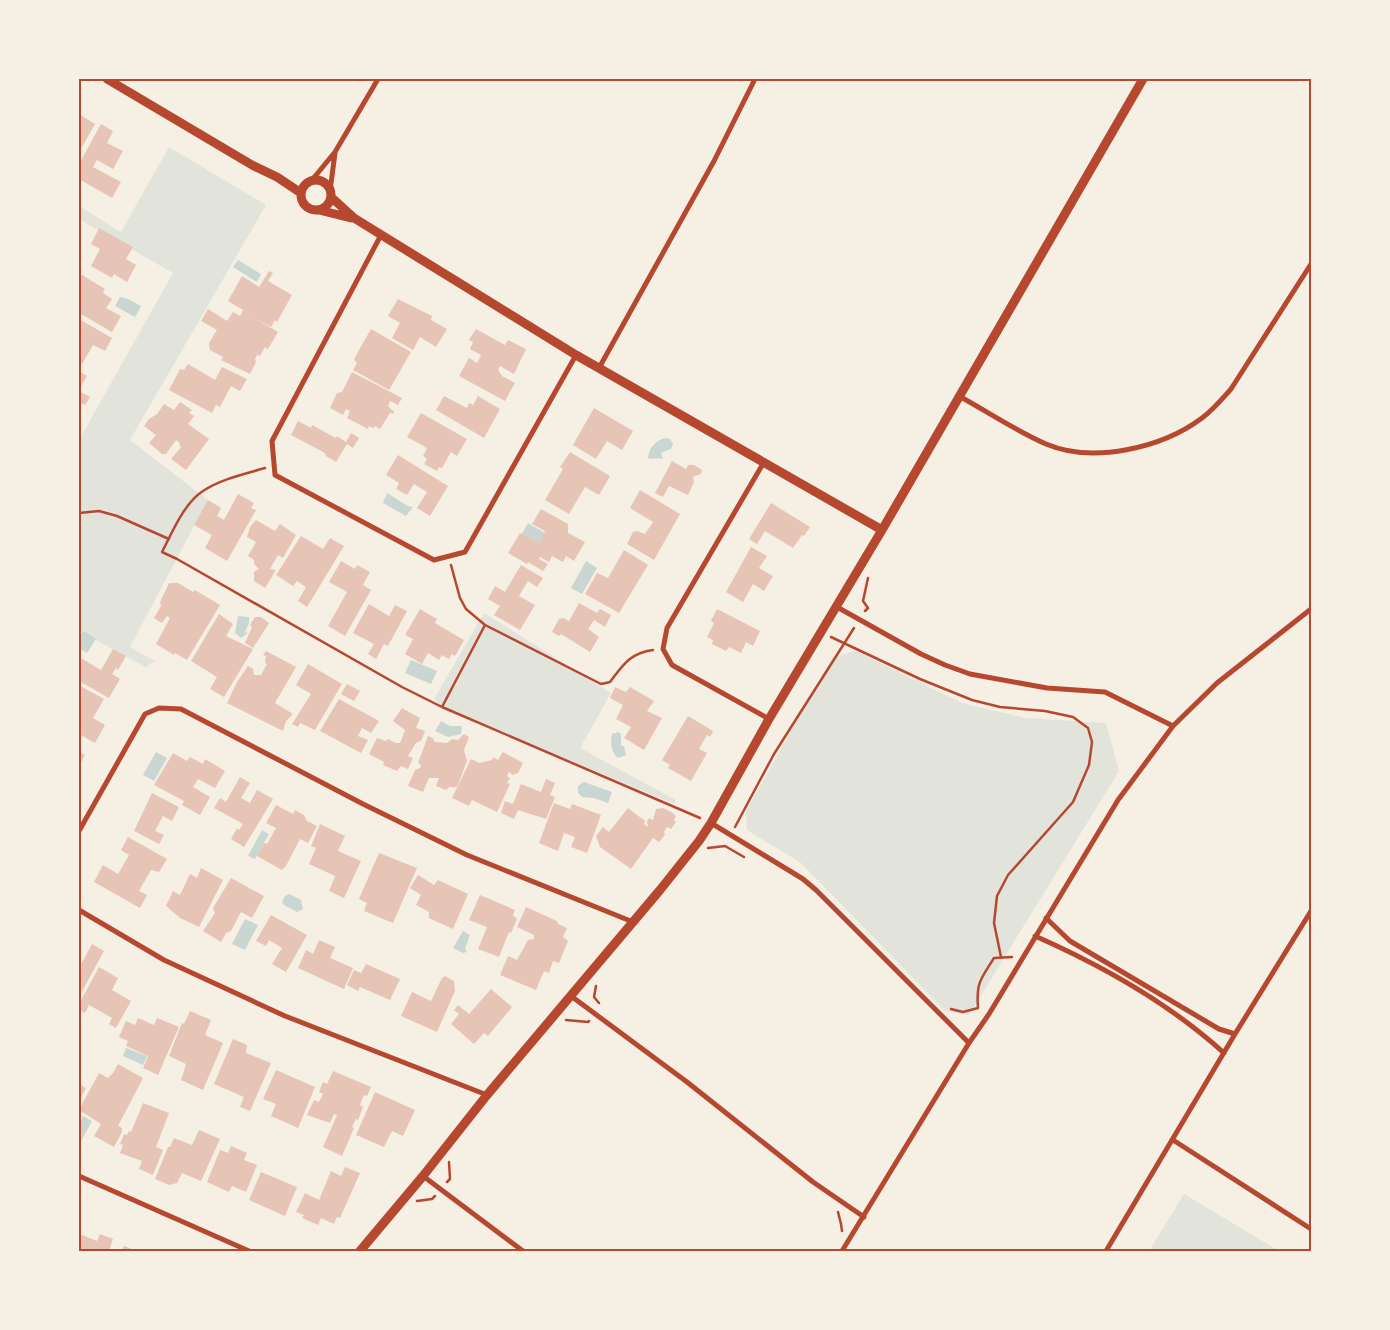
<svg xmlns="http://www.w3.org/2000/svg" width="1390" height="1330" viewBox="0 0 1390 1330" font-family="Commissioner,sans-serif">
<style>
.green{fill:#e2e4dc}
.water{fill:#c9d6d2}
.building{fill:#e6c5b7}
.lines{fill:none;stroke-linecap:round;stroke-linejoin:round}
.path{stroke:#b5482f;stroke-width:2.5}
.minor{stroke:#b5482f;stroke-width:5}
.tertiary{stroke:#b5482f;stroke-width:9}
.neatline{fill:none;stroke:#b5482f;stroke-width:2}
</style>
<rect width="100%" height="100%" fill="#f6efe4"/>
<!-- green -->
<path class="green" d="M169 147 266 205 130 440 208 500 130 647 155 661 146 667 79 631V440L173 273 79 219V206L121 232Z
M484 613 611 693 580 748 676 800 674 804 442 707 434 699Z
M856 651 962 703 1025 718 1106 723 1119 771 969 1015 945 1011 801 863 747 830 746 811 833 657Z
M1184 1194 1279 1251H1149Z"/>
<!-- water -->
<path class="water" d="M238 260 261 274 257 282 233 267Z
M120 297 126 298 141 306 135 317 115 306Z
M665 438 670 439 673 444 671 449 661 453 663 459C657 457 653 460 648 458 649 448 655 441 665 438Z
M387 493 408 506 413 507 406 516 383 503Z
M528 523 545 533 538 545 521 535Z
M586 561 597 568 582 594 571 588Z
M238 616 249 617V623L245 632 248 633 241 638 235 633Z
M84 631 96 639 87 653 79 648V636Z
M411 660 437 671 431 684 405 673Z
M441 721 450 726H462L461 734 448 737 435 731Z
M618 732 621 734V746H624L626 755 618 758C611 752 610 743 612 734Z
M156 752 167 758 154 781 143 775Z
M584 782 612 792 608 803 594 798 582 797 578 793V786Z
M262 830 269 834 255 859 248 856Z
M289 894 301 900 303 909 297 912 284 905 282 902 285 896Z
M245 919 258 925 245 950 232 944Z
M463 931 470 935 465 949 467 952 463 953 453 948Z
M126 1048 147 1056 143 1065 123 1056Z
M83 1116 92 1121 80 1143 79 1142V1124Z"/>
<!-- building -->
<path class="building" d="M79 114 95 124 79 152Z
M101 124 113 131 107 143 123 151 113 169 97 160 93 167 121 182 112 198 79 179V164Z
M99 228 133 247 126 259 136 265 127 282 114 274 112 278 91 266 100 249 91 244Z
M269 271 273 273 268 281 292 295 277 322 275 320 271 327 251 316 278 332 268 349 265 347 260 356 257 355 255 359 256 362 250 374 221 360 223 357 210 350 209 343 217 330 201 321 208 309 227 321 233 312 240 316 243 310 228 301 242 276 259 287Z
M79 273 105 289 103 293 112 299 106 308 121 316 112 332 79 313Z
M398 299 432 316 431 320 447 329 436 347 420 337 413 350 392 338 400 323 388 316Z
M79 319 112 338 105 351 93 345 82 364 79 363Z
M371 329 411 352 389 390 353 370 357 363 354 359Z
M476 329 505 345 508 340 526 349 514 374 500 366 498 370 502 376 515 383 505 401 459 376 469 358 477 363 481 355 470 349 473 342 469 340Z
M188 364 215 380 222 367 247 379 240 391 231 386 220 407 216 405 212 413 169 390 180 369 184 370Z
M79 371 87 376 79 389Z
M352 372 402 398 398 405 390 401 388 406 394 412 393 414 390 413 380 429 375 426 373 428 369 426 368 429 347 418 350 411 346 409 343 415 330 408 337 393 342 392Z
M79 391 90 397 85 405 79 402Z
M444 396 467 408 469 403 473 405 478 396 500 409 484 438 436 410Z
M180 402 192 410 189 413 194 416 188 424 209 439 186 470 171 459 181 447 179 445 180 443 176 440 166 454H162L149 443 156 435 144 426 149 419 157 414 164 404 174 410Z
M594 408 633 431 622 450 607 441 596 459 573 445Z
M421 413 467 439 457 456 451 452 442 468 439 467 437 471 424 464 427 459 423 456 427 448 407 437Z
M298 421 311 428 312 425 336 438 337 436 346 442 351 433 359 438 353 448 347 444 336 462 326 456 325 453 291 435Z
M570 452 610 476 599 495 585 487 569 514 545 500 563 469 560 467Z
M398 455 448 486 430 516 417 508 427 492 414 484 407 495 396 489 399 483 386 475Z
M672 461 686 469 688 465H694L702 470 701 474 693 477 694 482 688 495 669 486 663 497 655 493Z
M640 490 680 514 654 560 627 544 633 532 637 531 645 534 653 522 630 508Z
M238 494 254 503 251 508 256 510 227 561 205 548 212 535 194 525 208 500 221 508 217 516 224 520Z
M771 503 810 527 804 536 802 535 793 548 765 531 757 544 749 539Z
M541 509 568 524V533L585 542 574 561 566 556 563 562 552 556 549 562 540 557 539 559 548 564 543 571 528 562 527 564 508 553 520 533 539 543 545 531 532 524Z
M256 520 275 531 280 524 296 535 283 558 278 555 270 569 276 570 265 588 254 581V572L259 569 254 564V560L248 556 256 542 247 537 250 527Z
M301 536 323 549 330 538 344 546 307 607 298 601 306 587 297 581 293 586 276 575Z
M751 547 767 556 759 568 773 576 764 591 753 584 743 602 726 592Z
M624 550 648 565 619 613 585 594 597 573 608 578Z
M341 561 355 569 357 565 370 572 363 585 371 590 345 636 328 626 347 592 329 582Z
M521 565 543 578 537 587 528 581 519 596 535 605 520 630 494 615 500 606 488 599 495 586 505 592Z
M169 583H178L193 592 195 590 220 605 187 660 175 653 174 655 156 644 170 618 167 616 162 623 154 618 161 606 160 602Z
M579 603 597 613 600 609 611 615 605 627 594 620 588 629 599 637 590 652 561 634 559 636 552 632 559 619 563 618 569 621Z
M369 604 389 616 395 605 407 611 388 646 384 644 376 659 368 654 374 644 353 633Z
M420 609 437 619 435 623 464 640 455 656 452 654 449 659 442 655 439 660 428 653 422 664 405 654 413 639 405 635Z
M717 609 760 631 753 646 746 642 741 653 729 647 726 651 712 644 713 640 707 637 714 623 711 621Z
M219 614 233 624 226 636 253 649 224 697 210 689 217 677 191 661Z
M255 617H261L269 623 253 648 245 643 252 627 250 625Z
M113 649 126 656 118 670 116 668 112 674 120 679 109 698 79 681V657L101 670Z
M266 651 296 667 275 703 293 714 286 721 283 731 227 703 237 682 248 666 253 669 254 675H261L267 664 265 663 266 656 263 655Z
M308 664 342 684 315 730 300 723 298 727 292 724 311 694 296 685Z
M347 684 360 691 354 701 341 694Z
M79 685 104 699 93 718 105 725 95 743 79 734Z
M615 687 626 692 630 687 654 701 647 711 662 718 644 750 624 738 631 727 616 719 623 705 610 698Z
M339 699 379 721 371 733 362 728 358 736 368 740 361 753 320 731Z
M402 708 420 718 416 728 425 731 421 741 416 743 408 756 413 758 408 769 401 766 397 771 383 765 384 762 369 754 377 738 386 741 388 739 396 743H400L405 730 393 721Z
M688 716 713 731 710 737 707 735 699 749 707 753 691 781 668 768 670 765 662 760Z
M464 734 469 737 464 750 467 761 457 787H449L446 790 436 786 439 778H429L423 792 408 786 415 770 420 768 421 765 418 763 428 736 433 738 435 742 447 743 452 739 458 740Z
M79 752 85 755 79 766Z
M503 752 523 763 518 773 513 775 509 772 507 776 510 778 507 783 510 784 497 812 472 800 469 806 452 798 471 759 479 763 492 760 493 757 498 760Z
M173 753 187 761 190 757 203 764 205 759 225 771 215 788 198 779 193 787 210 797 200 815 182 805 184 801 154 785Z
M240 777 250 783 241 798 250 803 257 790 273 799 244 847 231 839 237 828 239 830 243 824 214 808 220 798 226 802Z
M546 779 555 783 550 795 555 797 546 819 518 810 514 819 501 813 505 801 513 804 521 784 541 792Z
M152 793 179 807 172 821 163 816 155 831 164 835 159 844 134 831Z
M554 803 570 809 572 804 601 815 587 853 571 847 575 837 564 833 558 851 539 843Z
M276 805 293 814 295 810 304 815 307 821 317 826 308 843 300 839 286 866 282 870 257 856 264 843 267 844 276 828 266 823Z
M628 808 645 821 644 824 648 827 647 822 649 818 653 820 656 809 663 808 673 813 676 816 674 820 676 822 671 829 667 827 664 832 665 835 659 842 653 838 631 869 600 847 596 836 603 827 609 832Z
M320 824 345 836 338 851 361 861 344 898 329 891 335 876 309 864 316 848 311 846Z
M128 837 167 859 159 872 151 870 139 891 147 895 140 908 94 882 103 865 118 874 129 855 121 850Z
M379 853 417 868 393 923 364 911 367 903 359 899Z
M201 868 223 880 199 927 180 918 166 906 173 891 180 895 190 874 197 878Z
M418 875 434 885 438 880 468 894 453 929 429 918V912L416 905 421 895 410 888Z
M231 878 264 896 252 918 241 912 231 931 226 933 221 942 203 931 215 913 213 908Z
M480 895 515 910 513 915 517 919 511 933 509 932 499 957 478 949 487 927 469 920Z
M526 907 557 921 558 924 567 928 563 937 568 941 559 963 553 961 549 973 544 971 536 990 500 975 508 956 517 960 528 940 534 939V935L517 927Z
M271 915 307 935 286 972 272 964 282 948 269 940 266 946 256 941Z
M319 940 335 947 330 958 353 968 344 989 298 968 306 950 313 954Z
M92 944 104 951 79 997V968Z
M366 964 400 979 390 1000 360 987 358 991 347 985 354 970 361 973Z
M99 967 118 978 112 990 131 1001 116 1028 109 1024 112 1018 89 1005 85 1013 79 1009V1004Z
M445 976 454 981 455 991 437 1032 401 1016 412 992 431 1001 442 978Z
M491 989 512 1007 488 1036 484 1033 474 1044 451 1024 459 1014 454 1010 458 1005 469 1014Z
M190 1011 211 1020 205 1035 223 1043 203 1090 181 1080 186 1064 169 1056 182 1023 184 1024Z
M138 1018 154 1025 157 1018 179 1027 158 1075 143 1068 148 1056 126 1046 128 1041 119 1037 126 1021 135 1025Z
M233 1039 247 1045 246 1053 271 1063 250 1111 240 1107 244 1097 214 1084Z
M118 1064 143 1078 118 1126 122 1128V1132L114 1147 94 1136 101 1124 79 1110 99 1073 108 1078 113 1073Z
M276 1070 315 1087 298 1128 271 1116 276 1104 263 1099Z
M333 1071 371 1087 367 1096 364 1095 360 1105 363 1107 358 1120 356 1119 352 1127 354 1128 342 1156 323 1147 337 1115 334 1114 330 1123 307 1115 314 1100 319 1102 323 1094 319 1092 323 1082 327 1084Z
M79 1084 86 1088 79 1101Z
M375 1092 415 1110 403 1136 392 1131 384 1147 356 1135Z
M143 1103 169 1113 156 1147 163 1150 153 1175 139 1169 142 1161 120 1153 123 1145 120 1144 124 1134 127 1135 129 1131 131 1132Z
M199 1130 220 1139 201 1181 182 1173 177 1183 169 1185 155 1179 168 1147H170L174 1138 192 1145Z
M231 1146 247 1153 244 1160 257 1165 246 1192 232 1186 229 1192 207 1182 220 1150 228 1153Z
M345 1167 360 1173 340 1218 337 1217 334 1224 321 1218 318 1225 302 1218 304 1215 296 1212 305 1193 319 1200 331 1171 341 1176Z
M261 1172 297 1187 285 1216 249 1200Z
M79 1234 97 1241 100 1234 113 1239 109 1251H79Z
M124 1246 137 1251H121Z"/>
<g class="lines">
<!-- path -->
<path class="path" d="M265 468C245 474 221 479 203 491 184 503 172 533 162 552L177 559 402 687 442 707 700 818
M79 513 99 511 117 516 169 539
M451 565 460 598 466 609 485 625
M865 611 868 608 863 601 868 578
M831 637 920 679 972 700 1000 707 1045 711 1073 717 1088 728 1092 742 1089 765 1073 802 1008 875 997 896 994 923 1001 957
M442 707 485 625 601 684 610 682C623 665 630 653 653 650
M735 827 774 754 854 628
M708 848 725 846 744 857
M596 986 594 997 599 1003
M951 1009 963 1012 978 1008C976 982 981 979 994 958L1012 957
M566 1020 588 1022 589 1021
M447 1182 450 1179 449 1162
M417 1201 432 1199 435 1196
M838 1212 841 1224 842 1231"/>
<!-- minor -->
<path class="minor" d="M312 180 335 152 378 79
M330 191 335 153
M381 235 272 441 275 475 434 560 465 552 576 355
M599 368 714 161 755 79
M959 396C988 412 1016 431 1046 444 1093 464 1162 448 1202 418 1213 410 1222 399 1231 389L1311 264
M764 462 667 628 663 649 672 665 769 719
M837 607 921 654 945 665 970 674 1047 688 1105 692 1173 726
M711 823 803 879 816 890 969 1043
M79 831 145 714 159 708 181 709 363 804 467 855 633 922
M79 910 164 960 285 1016 487 1095
M1046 918 1070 941 1219 1029 1235 1034
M1035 936C1103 966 1169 1003 1224 1053
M571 996 687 1082 813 1182 864 1217
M1173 1140 1311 1229
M79 1176 249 1251
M423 1176 523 1251
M842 1251 969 1043 989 1014 1118 800 1173 726 1217 683 1311 609
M1106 1251 1235 1034 1311 911"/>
<!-- tertiary -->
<path class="tertiary" d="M107 79 252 165 277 177 301 193
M301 195a15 15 0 1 1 30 0a15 15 0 1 1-30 0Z
M331 197 354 218 576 355 882 530
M319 210 351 218
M360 1251 423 1176 487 1095 660 890 699 841 711 823 769 719 882 530 1143 79"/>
</g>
<!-- border -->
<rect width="1390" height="1330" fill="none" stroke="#f6efe4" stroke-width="160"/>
<rect x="80" y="80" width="1230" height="1170" class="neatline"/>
</svg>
